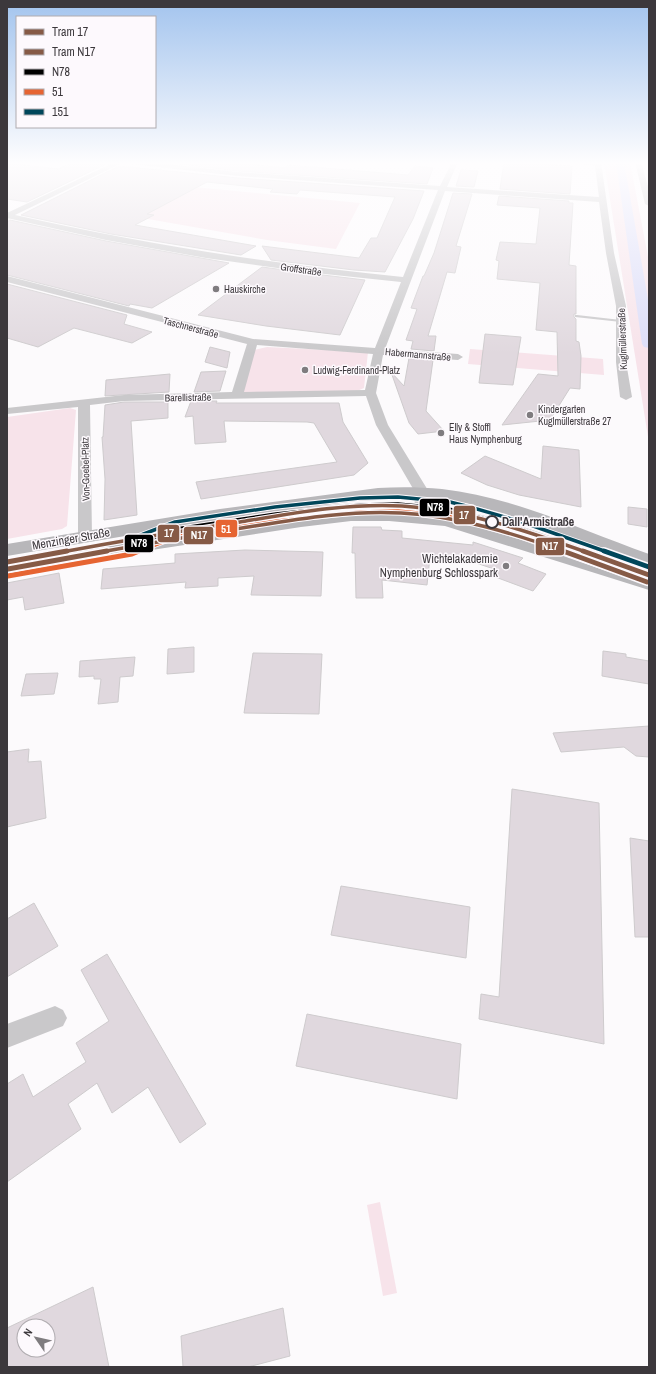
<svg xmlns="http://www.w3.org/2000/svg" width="656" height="1374" viewBox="0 0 656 1374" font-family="'Archivo Narrow',sans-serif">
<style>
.green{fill:#f7e3ea}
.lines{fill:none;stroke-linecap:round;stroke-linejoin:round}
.canal{fill:#dcddf8;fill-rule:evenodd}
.building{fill:#e0d8de;stroke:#cecbcd;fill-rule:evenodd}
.service{fill:#c9c8ca;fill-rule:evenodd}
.minor{fill:#c9c8ca;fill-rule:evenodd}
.primary{fill:#b8b7ba;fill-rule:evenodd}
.bus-1-far1-casing{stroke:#fdf9fd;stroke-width:5.5}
.bus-1-casing{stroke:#fdf9fd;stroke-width:8}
.bus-2-far1-casing{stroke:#fdf9fd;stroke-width:5.5}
.bus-2-casing{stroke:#fdf9fd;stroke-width:8}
.bus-3-far1-casing{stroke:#fdf9fd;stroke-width:5.5}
.bus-3-casing{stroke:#fdf9fd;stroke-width:8}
.bus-1-far1{stroke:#000;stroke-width:3.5}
.bus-1{stroke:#000;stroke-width:5}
.bus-2-far1{stroke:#e66432;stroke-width:3.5}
.bus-2{stroke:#e66432;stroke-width:5}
.bus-3-far1{stroke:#00465a;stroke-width:3.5}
.bus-3{stroke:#00465a;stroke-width:5}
.tram-1-far1-casing{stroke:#fdf9fd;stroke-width:5.5}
.tram-1-casing{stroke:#fdf9fd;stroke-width:8}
.tram-2-far1-casing{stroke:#fdf9fd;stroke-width:5.5}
.tram-2-casing{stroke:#fdf9fd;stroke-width:8}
.tram-1-far1{stroke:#865a46;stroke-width:3.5}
.tram-1{stroke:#865a46;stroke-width:5}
.tram-2-far1{stroke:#865a46;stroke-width:3.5}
.tram-2{stroke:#865a46;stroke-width:5}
.poi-dot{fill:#7f7c7f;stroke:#fdf9fd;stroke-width:1.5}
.stop-dot{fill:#fdf9fd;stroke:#3c383c;stroke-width:2}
.labels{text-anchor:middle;stroke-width:3;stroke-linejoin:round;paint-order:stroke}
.far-street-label{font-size:10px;fill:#3c383c;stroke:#fdf9fd}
.far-poi-label{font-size:10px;fill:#3c383c;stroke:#fdf9fd;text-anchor:start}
.stop-label{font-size:12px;font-weight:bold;fill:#3c383c;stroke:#fdf9fd;text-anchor:start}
.street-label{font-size:12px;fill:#3c383c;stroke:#fdf9fd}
.poi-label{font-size:12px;fill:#3c383c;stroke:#fdf9fd;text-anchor:end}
.line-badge{stroke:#fdf9fd;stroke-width:1.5}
.badge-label{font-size:11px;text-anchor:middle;font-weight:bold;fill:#fff}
</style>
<rect width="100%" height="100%" fill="#fcfafc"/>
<!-- green -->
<path class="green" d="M604 162H630L649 262V443Z
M131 181 360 203 336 249 267 240 80 207Z
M267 347 368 352 364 388 357 391 243 393 254 350Z
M470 349 603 359 604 375 468 364Z
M70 408 76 410 67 526 62 529 7 539V417Z
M380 1202 397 1293 383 1296 367 1205Z"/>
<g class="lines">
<!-- canal -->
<path class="canal" d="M616 162H624L649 305V348L644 347 642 344Z"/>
</g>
<!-- building -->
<path class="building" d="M73 162 106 164 27 202 7 199V163L58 169Z
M182 162H230L285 168 288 165 408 175 415 166 433 168 427 184 238 171 179 164Z
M504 162 572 166 570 194 500 189Z
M119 166 238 178 424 191 413 219 385 272 354 270 271 260 262 246 359 258 371 238H377L395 197 300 190 297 194 270 192 273 189 207 182 147 214 154 215 135 225 256 246 241 255 111 234 21 215Z
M461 170 478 171 474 187 456 186Z
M453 193 472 194 456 246 461 247 455 273 447 272 428 336H436L434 351 411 349 413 341 406 340 417 309 411 308 423 276H424L434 253Z
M499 196 569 201V203H573L569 265 576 266V314H574V317L576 319V341L579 342 581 356 580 389 570 388 550 420 502 425 538 374 558 376 557 332 536 330 540 283 497 279 499 261 496 260 500 242 536 244 540 208 497 205Z
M10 220 106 241 229 263 152 308 130 304 129 306 7 275V222Z
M262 267 306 273 365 280 340 335 266 326 198 315Z
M7 284 127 315 124 324 152 332 132 343 74 328 38 347 7 338Z
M485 334 521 337 513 385 479 383Z
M210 347 230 352 227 368 205 362Z
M409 358 433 360 426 411 444 431 418 434 409 423 391 372 404 386Z
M226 371 220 391 194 392 201 372Z
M170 374 169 392 105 396 106 380Z
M191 401H217L216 403H339L343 422 368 463 354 475 201 499 196 482 337 462 314 423 307 422 224 421 226 442 195 444 193 416 185 417Z
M124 402H168V418L131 421 137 515 104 520 105 479 102 437H103L105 405Z
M543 446 579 450 581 507 519 495 487 485 461 473 485 456 541 479Z
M628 507 647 509V527L628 524Z
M353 527H381L382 530 402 531V538L473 545V542L523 558 518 563 546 574 533 591 490 575 494 569 470 561 430 557 427 585 382 580 383 598H356L355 553H352Z
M245 550 323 552 321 596 251 595 254 576 218 578V586L185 588 186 582 101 589 103 569 175 563V554Z
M59 573 64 603 25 610 23 597 7 600V583Z
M194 647V672L167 674 168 649Z
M603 651 626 654V657L649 661V684L602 676Z
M253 653 322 654 319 714 244 713Z
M135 657 133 676 120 677 118 702 98 704 101 679H94V676L79 677 80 661Z
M58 673 54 694 21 696 26 674Z
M649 726V757L636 756 624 747 561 752 553 733Z
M29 749 28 762 41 761 46 818 7 827V752Z
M512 789 599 803 604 1044 479 1019 481 994 499 997Z
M630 838 649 841V937H635Z
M341 886 470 907 466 958 331 935Z
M34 903 58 946 7 977V919Z
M107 954 206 1124 180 1143 148 1087 112 1113 97 1083 68 1104 81 1129 7 1182V1084L23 1074 33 1097 86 1062 76 1043 109 1021 81 970Z
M307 1014 461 1044 457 1099 296 1066Z
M93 1287 109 1367H7V1328ZM24 1326H48V1350H24Z
M283 1308 290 1356 248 1367H183L181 1336Z"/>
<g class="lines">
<!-- service -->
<path class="service" d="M577 315 621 320 623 321 621 322 575 317V315Z
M366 502C386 502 405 502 424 504 485 511 544 534 602 555L605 553 633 555V557L631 558 609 557 649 572V576C630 571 611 563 592 556 546 539 499 521 451 512 376 498 300 511 225 524 210 526 195 527 180 529L169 532 141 544 139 545 136 543 165 530 180 526 308 507Z"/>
<!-- minor -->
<path class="minor" d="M115 162H124L15 215C143 244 272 264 403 277L438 190 238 176 131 164 128 162H150L238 172 440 186 452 162H458L447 187 599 197 595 166 572 162H601L614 253 626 306V362L632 397 626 400 620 397 616 362V306L606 253 599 202 445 191 385 349 458 354 463 357 458 360 383 355 376 393 388 425 429 492 428 519 426 522H416L414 519 415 492 376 425 366 396 124 401 90 405 92 536 90 539H80L78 536V407L7 414V408L124 395 232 392 247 344 7 282V276L253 339 375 348 401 282 306 272 206 258 106 240 7 218V213ZM257 345 373 354 365 390 244 392Z
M635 162H641L649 190V206L645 204Z
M55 1006 63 1010 67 1018 63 1026 7 1048V1024Z"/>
<!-- primary -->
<path class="primary" d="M378 488C399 487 420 487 442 489 514 497 581 530 649 554V566L506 514 465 503 421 498 356 501 255 514 7 556V544L220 509Z
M351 511H389L446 516 495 529 649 577V590L445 526 389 521H351L301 527 80 561 7 575V563L80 549Z"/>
<defs>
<path id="bus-1-far1" d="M101 552 130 547 176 529 276 514 361 505 398 504 449 509 520 529 586 552"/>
<path id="bus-1" d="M583 551 649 574
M7 569 107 551"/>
<path id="bus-2-far1" d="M137 552 178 536 277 521 361 512 398 511 448 516 518 536 564 552"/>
<path id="bus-2" d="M561 551 647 581
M8 576 132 554 139 551"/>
<path id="bus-3-far1" d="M61 552 128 540 175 522 275 507 360 498 398 497 450 502 470 507 522 522 607 552"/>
<path id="bus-3" d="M604 551 649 567
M7 562 67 551"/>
</defs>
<!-- bus-1-far1 casing -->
<use href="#bus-1-far1" class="bus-1-far1-casing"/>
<!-- bus-1 casing -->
<use href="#bus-1" class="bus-1-casing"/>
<!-- bus-2-far1 casing -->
<use href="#bus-2-far1" class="bus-2-far1-casing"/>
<!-- bus-2 casing -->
<use href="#bus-2" class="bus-2-casing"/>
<!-- bus-3-far1 casing -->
<use href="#bus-3-far1" class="bus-3-far1-casing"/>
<!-- bus-3 casing -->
<use href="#bus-3" class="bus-3-casing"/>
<!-- bus-1-far1 -->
<use href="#bus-1-far1" class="bus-1-far1"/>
<!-- bus-1 -->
<use href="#bus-1" class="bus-1"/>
<!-- bus-2-far1 -->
<use href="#bus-2-far1" class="bus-2-far1"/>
<!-- bus-2 -->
<use href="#bus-2" class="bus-2"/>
<!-- bus-3-far1 -->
<use href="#bus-3-far1" class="bus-3-far1"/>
<!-- bus-3 -->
<use href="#bus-3" class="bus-3"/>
<defs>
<path id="tram-1-far1" d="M62 552C121 541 181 531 240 522 294 513 348 503 402 506 466 510 527 531 586 552"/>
<path id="tram-1" d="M583 551 649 575
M7 562 67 551"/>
<path id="tram-2-far1" d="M101 552C150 543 199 535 248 527 298 519 350 510 401 513 458 516 512 533 566 552"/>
<path id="tram-2" d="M563 551 647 582
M8 569 107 551"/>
</defs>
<!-- tram-1-far1 casing -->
<use href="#tram-1-far1" class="tram-1-far1-casing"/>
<!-- tram-1 casing -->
<use href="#tram-1" class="tram-1-casing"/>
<!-- tram-2-far1 casing -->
<use href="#tram-2-far1" class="tram-2-far1-casing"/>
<!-- tram-2 casing -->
<use href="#tram-2" class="tram-2-casing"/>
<!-- tram-1-far1 -->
<use href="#tram-1-far1" class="tram-1-far1"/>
<!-- tram-1 -->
<use href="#tram-1" class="tram-1"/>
<!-- tram-2-far1 -->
<use href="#tram-2-far1" class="tram-2-far1"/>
<!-- tram-2 -->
<use href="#tram-2" class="tram-2"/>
</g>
<!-- sky -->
<linearGradient id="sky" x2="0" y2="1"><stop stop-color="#a3c4ee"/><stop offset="0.46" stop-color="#fefdfe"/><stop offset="1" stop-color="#fefdfe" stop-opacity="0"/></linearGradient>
<rect width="656" height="354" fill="url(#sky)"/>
<!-- markers -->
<g class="poi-dot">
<circle cx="216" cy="289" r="4"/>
<circle cx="305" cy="370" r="4"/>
<circle cx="530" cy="415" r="4"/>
<circle cx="441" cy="433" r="4"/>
<circle cx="506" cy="566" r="4"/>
</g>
<circle class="stop-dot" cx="492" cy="522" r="6"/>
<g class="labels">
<!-- far-street labels -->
<g class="far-street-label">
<text transform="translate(301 269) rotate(8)" y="4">Groffstraße</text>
<text transform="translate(191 327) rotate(15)" y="4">Taschnerstraße</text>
<text transform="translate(622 339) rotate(-92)" y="4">Kuglmüllerstraße</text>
<text transform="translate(418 354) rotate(5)" y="4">Habermannstraße</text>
<text transform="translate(188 397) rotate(-1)" y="4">Barellistraße</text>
<text transform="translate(85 469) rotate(-91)" y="4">Von-Goebel-Platz</text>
</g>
<!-- far-poi labels -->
<g class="far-poi-label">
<text x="224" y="293">Hauskirche</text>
<text x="313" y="374">Ludwig-Ferdinand-Platz</text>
<text x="538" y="413">Kindergarten<tspan x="538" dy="12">Kuglmüllerstraße 27</tspan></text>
<text x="449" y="431">Elly &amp; Stoffl<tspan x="449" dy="12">Haus Nymphenburg</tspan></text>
</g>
<!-- stop labels -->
<g class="stop-label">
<text x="502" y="526">Dall'Armistraße</text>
</g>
<!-- street labels -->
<g class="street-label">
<text transform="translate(71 539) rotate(-10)" y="4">Menzinger Straße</text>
</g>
<!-- poi labels -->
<g class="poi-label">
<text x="498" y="563">Wichtelakademie<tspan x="498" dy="14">Nymphenburg Schlosspark</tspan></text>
</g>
</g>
<g class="line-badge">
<rect x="419" y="498" width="31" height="19" rx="4" fill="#000"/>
<rect x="453" y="505" width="23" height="20" rx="4" fill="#865a46"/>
<rect x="215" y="519" width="23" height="19" rx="4" fill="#e66432"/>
<rect x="157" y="524" width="23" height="19" rx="4" fill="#865a46"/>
<rect x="183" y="526" width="31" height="19" rx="4" fill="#865a46"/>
<rect x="124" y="534" width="30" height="19" rx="4" fill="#000"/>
<rect x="535" y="537" width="30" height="19" rx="4" fill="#865a46"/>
</g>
<g class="badge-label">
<text x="435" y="511">N78</text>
<text x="464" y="519">17</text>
<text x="226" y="533">51</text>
<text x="169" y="537">17</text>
<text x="199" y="539">N17</text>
<text x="139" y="547">N78</text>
<text x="550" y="550">N17</text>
</g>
<!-- border -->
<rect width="656" height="1374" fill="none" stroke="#3c383c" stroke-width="16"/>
<!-- legend -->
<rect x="16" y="16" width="140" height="112" fill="#fdf9fd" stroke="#b0acb0"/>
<rect x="24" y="29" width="20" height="6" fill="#865a46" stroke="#b0acb0"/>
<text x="52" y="36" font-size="12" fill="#3c383c">Tram 17</text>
<rect x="24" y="49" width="20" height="6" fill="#865a46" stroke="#b0acb0"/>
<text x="52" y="56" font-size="12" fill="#3c383c">Tram N17</text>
<rect x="24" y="69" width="20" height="6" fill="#000000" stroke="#b0acb0"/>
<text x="52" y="76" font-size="12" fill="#3c383c">N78</text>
<rect x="24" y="89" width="20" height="6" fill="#e66432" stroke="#b0acb0"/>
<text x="52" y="96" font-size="12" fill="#3c383c">51</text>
<rect x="24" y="109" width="20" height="6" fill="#00465a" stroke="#b0acb0"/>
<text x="52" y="116" font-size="12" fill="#3c383c">151</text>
<!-- north arrow -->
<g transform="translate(36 1338) rotate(304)"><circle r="19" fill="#fdf9fd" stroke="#b0acb0"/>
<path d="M0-3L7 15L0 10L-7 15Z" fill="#7f7c7f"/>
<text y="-6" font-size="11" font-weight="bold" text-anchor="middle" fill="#3c383c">N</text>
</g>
</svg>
